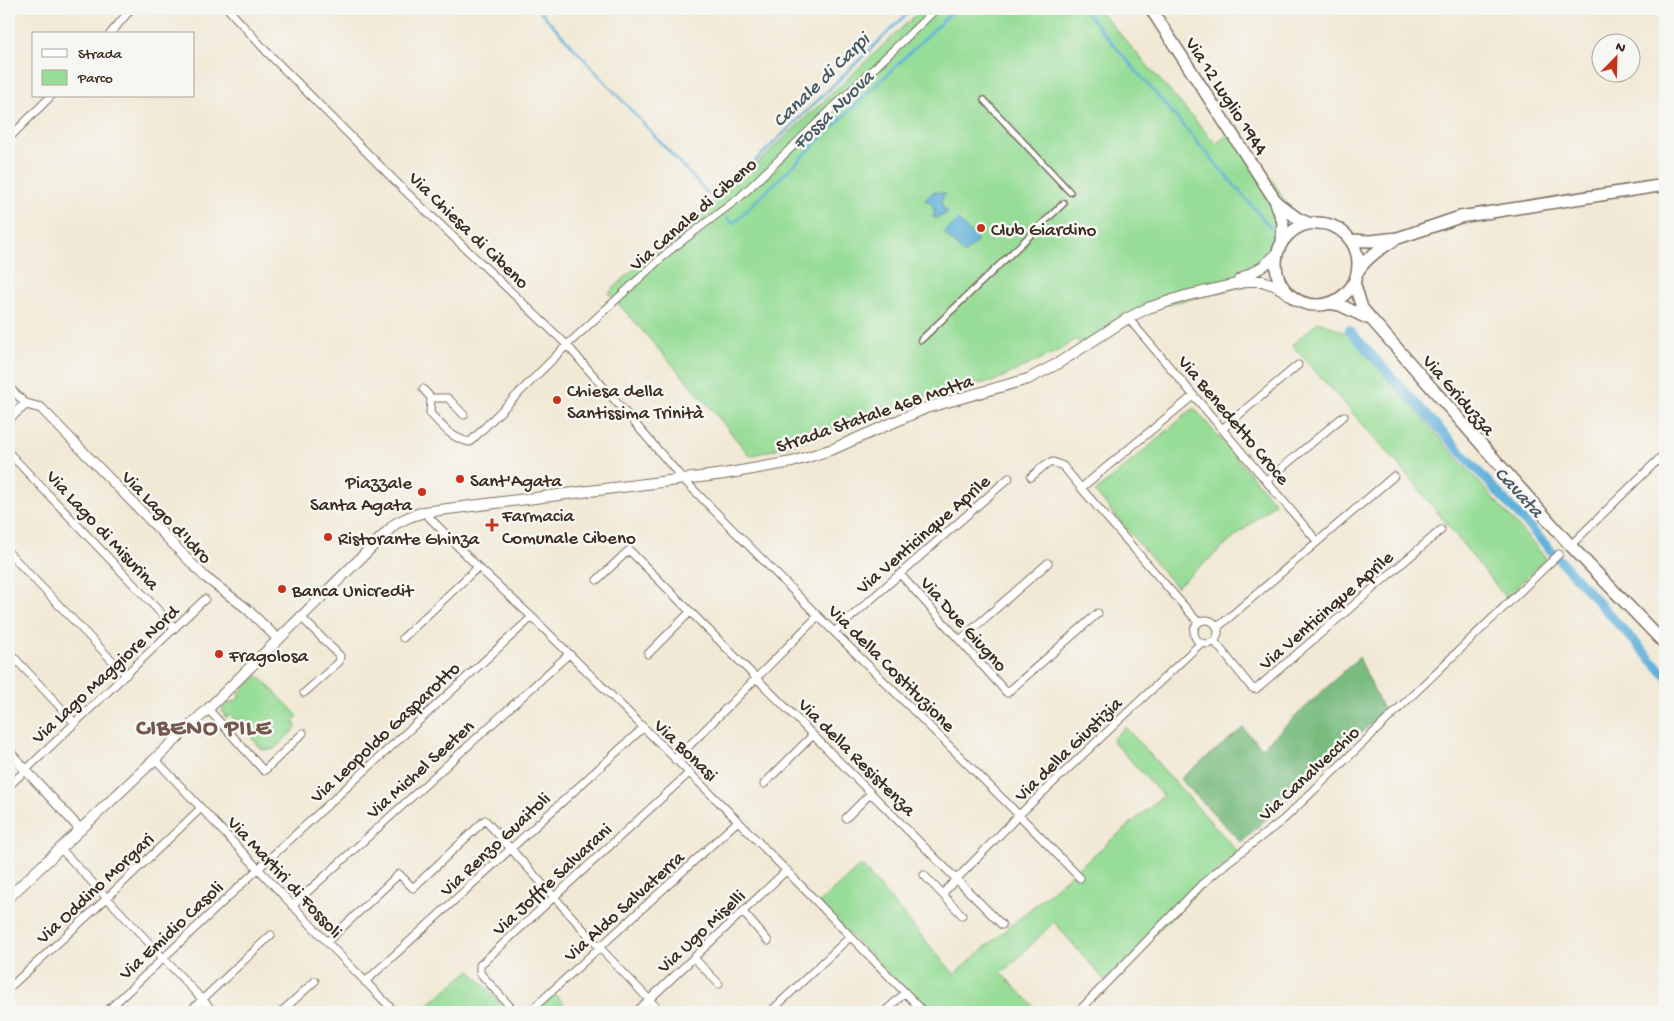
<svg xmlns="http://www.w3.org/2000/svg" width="1674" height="1021" viewBox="0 0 1674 1021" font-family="'Gochi Hand',sans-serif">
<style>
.green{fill:#97dd97;stroke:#69845a}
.forest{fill:#79bc80;stroke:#5a734f}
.water{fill:#61b1db;stroke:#4e6e7c}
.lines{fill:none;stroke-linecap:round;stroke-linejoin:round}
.stream{stroke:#61b1db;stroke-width:2.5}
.canal{stroke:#61b1db;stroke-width:9}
.pedestrian-casing{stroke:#7b6d5e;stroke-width:8}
.minor-casing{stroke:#7b6d5e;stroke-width:9}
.tertiary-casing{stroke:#7b6d5e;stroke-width:11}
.secondary-casing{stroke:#7b6d5e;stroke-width:12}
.primary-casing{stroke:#7b6d5e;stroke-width:14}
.pedestrian{stroke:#fff;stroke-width:5}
.minor{stroke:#fff;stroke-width:7}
.tertiary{stroke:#fff;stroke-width:9}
.secondary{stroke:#fff;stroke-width:10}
.primary{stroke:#fff;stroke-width:11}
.poi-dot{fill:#c8321e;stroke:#f6f6f2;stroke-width:2}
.labels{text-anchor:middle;stroke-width:5;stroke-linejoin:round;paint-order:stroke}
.street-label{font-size:19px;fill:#3b2a1e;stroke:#f6f6f2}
.poi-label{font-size:19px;fill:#3b2a1e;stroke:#f6f6f2;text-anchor:start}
.water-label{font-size:20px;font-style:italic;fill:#485960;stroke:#f6f6f2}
.district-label{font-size:24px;font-weight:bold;letter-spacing:1px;fill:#75574e;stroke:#f6f6f2}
</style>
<rect width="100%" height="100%" fill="#f6f6f2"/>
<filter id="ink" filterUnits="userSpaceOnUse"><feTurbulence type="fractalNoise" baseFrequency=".02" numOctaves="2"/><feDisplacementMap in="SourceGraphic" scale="10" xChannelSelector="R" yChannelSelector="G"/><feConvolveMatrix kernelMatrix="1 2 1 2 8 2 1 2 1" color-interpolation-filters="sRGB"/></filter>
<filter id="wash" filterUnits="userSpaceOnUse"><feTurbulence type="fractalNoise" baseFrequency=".0096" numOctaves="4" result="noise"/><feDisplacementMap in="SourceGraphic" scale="20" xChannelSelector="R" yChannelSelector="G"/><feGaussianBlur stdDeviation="1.12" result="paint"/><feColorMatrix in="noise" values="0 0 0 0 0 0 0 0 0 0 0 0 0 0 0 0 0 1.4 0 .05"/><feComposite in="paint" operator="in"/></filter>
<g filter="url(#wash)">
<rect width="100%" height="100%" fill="#f1e9d5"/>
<!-- green -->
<path class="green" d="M922 9H1098L1216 144 1238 126 1287 204 1272 252 1260 264 1259 283 1168 304 1142 313 1084 350 1076 339 1060 350 992 382 972 384 911 400 844 430 750 456 709 406 609 293 642 261 753 167Z
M1319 321 1348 334 1546 558 1506 598 1401 467 1292 345Z
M1194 408 1275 503 1176 587 1095 492Z
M258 675 298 716 293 721 297 727 273 750 268 749 263 750 230 715 226 718 222 712 223 708 231 702 235 701 239 698V693Z
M1125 727 1238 852 1106 982 1054 922 1002 974 1040 1012H926L819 903 861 865 954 974 1163 796 1112 740Z
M470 970 509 1012H419Z
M553 992 571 1012H530Z"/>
<!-- forest -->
<path class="forest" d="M1359 657 1384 712 1241 842 1180 779 1243 728 1262 748Z"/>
<!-- water -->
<path class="water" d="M933 192 945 193 941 201 944 210 948 211 947 214 936 218 933 217 935 213 932 204 925 200Z
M958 220 978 241 964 254 944 233Z"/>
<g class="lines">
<!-- stream -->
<path class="stream" d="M538 9 710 196
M1083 9 1278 236
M747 169 912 9
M727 218 733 223 740 217 955 9"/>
<!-- canal -->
<path class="canal" d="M1349 330 1665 675"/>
</g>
</g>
<g filter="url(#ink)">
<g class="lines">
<defs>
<path id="pedestrian" d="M984 100 1070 192
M921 340 1064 203"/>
<path id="minor" d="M228 9 266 51 404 190 567 345 683 479 818 616 1019 815 1080 878
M110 34 131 9
M9 138 51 96
M1128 318 1317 541
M9 387 26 404
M423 389 431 398 430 413C442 426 452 439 470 442L567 345 669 251 740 197 936 9
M1193 396 1081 488 1198 622
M431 398H448L464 415
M1222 429 1298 365
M9 453 175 628
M1031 477 1045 465 1053 462 1063 466 1081 488
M1266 481 1344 416
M424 512 478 567 532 617 738 821 924 1012
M1575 541 1665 453
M9 553 126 675
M900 574 1007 693 1098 613
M597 580 629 550 1002 925
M301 617 340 656 339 662 304 693
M1194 632a12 12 0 1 1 24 0a12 12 0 1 1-24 0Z
M1218 627 1394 476
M834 632 1009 478
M403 638 478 567
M960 640 1048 563
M1215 642 1252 688 1256 689 1441 530
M9 652 75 723
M648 654 690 612
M208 709 264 771 303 733
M155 759 327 942 395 1012
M675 760 818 616
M764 784 813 735
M9 786 205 599
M846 818 871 793
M60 848 214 1012
M924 875 962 915
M942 894 1019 815 1201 643
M292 906 569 654
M743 912 768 941
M327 942 399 874 413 888 485 820 600 948 661 1012
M694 958 719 984
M365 982 643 728
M9 988 107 898 200 809
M106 1012 258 869 532 617
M189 1012 271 935
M281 1012 315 981
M515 1012 480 973V965L689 773
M529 1012 738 821
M636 1012 787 870
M770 1012 850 937
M884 1012 905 993
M1078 1012 1202 884 1228 862 1283 820 1559 554"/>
<path id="tertiary" d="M9 418 26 404 41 408 205 577 246 608 278 639
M9 752 80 829"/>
<path id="secondary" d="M1239 280 1262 267 1277 254
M9 897 208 709 395 524 409 517 424 512 724 474 792 462 833 449 926 408 1028 379 1057 364 1128 318 1148 308 1185 296 1249 281H1262L1274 285 1288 293"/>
<path id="primary" d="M1151 9 1275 200 1283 222 1282 242
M1276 202 1297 218 1310 224
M1276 264a41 41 0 1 1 82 0a41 41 0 1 1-82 0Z
M1350 240 1370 241 1398 238 1460 217 1665 185
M1358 271C1367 257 1380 249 1394 240
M1354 282 1362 308 1372 320 1570 545 1665 644
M1329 303 1340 305 1367 318"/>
</defs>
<!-- pedestrian casing -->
<use href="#pedestrian" class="pedestrian-casing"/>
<!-- minor casing -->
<use href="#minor" class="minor-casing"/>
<!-- tertiary casing -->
<use href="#tertiary" class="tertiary-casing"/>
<!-- secondary casing -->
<use href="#secondary" class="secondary-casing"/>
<!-- primary casing -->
<use href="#primary" class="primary-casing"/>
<!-- pedestrian -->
<use href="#pedestrian" class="pedestrian"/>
<!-- minor -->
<use href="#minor" class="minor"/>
<!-- tertiary -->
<use href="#tertiary" class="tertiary"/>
<!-- secondary -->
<use href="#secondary" class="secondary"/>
<!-- primary -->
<use href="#primary" class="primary"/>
</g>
</g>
<!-- markers -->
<g class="poi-dot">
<circle cx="981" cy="228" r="5"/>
<circle cx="557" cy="400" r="5"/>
<circle cx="460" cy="479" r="5"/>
<circle cx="422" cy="492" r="5"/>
<path d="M489.5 517.5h5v5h5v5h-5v5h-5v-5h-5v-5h5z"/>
<circle cx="328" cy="537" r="5"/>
<circle cx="282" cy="589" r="5"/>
<circle cx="219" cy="654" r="5"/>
</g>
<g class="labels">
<!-- street labels -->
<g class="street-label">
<text transform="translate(1228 95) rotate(57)" y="7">Via 12 Luglio 1944</text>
<text transform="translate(692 213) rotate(-41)" y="7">Via Canale di Cibeno</text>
<text transform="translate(470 229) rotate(44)" y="7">Via Chiesa di Cibeno</text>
<text transform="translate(1460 394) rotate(49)" y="7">Via Griduzza</text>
<text transform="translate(874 412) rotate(-19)" y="7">Strada Statale 468 Motta</text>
<text transform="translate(1235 419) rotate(50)" y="7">Via Benedetto Croce</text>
<text transform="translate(168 516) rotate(46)" y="7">Via Lago d'Idro</text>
<text transform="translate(104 529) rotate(47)" y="7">Via Lago di Misurina</text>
<text transform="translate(922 533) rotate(-41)" y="7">Via Venticinque Aprile</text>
<text transform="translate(1325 609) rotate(-41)" y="7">Via Venticinque Aprile</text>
<text transform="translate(965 623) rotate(48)" y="7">Via Due Giugno</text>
<text transform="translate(893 667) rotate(45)" y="7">Via della Costituzione</text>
<text transform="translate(104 673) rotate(-43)" y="7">Via Lago Maggiore Nord</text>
<text transform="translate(384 731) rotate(-43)" y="7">Via Leopoldo Gasparotto</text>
<text transform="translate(1067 748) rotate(-44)" y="7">Via della Giustizia</text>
<text transform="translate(687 749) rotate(44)" y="7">Via Bonasi</text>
<text transform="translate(858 756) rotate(45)" y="7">Via della Resistenza</text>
<text transform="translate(419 768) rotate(-42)" y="7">Via Michel Seeten</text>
<text transform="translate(1308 772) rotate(-43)" y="7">Via Canalvecchio</text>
<text transform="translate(494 843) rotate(-43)" y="7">Via Renzo Guaitoli</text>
<text transform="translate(286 876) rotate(47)" y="7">Via Martiri di Fossoli</text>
<text transform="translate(551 878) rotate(-43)" y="7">Via Joffre Salvarani</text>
<text transform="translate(94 887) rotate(-43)" y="7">Via Oddino Morgari</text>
<text transform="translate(623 905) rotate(-42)" y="7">Via Aldo Salvaterra</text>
<text transform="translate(170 929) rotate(-43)" y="7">Via Emidio Casoli</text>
<text transform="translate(700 930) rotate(-43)" y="7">Via Ugo Miselli</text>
</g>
<!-- poi labels -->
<g class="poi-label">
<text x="991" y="235">Club Giardino</text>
<text x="567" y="396">Chiesa della<tspan x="567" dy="22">Santissima Trinità</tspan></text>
<text x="470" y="486">Sant'Agata</text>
<text x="412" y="488" text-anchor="end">Piazzale<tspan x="412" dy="22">Santa Agata</tspan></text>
<text x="502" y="521">Farmacia<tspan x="502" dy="22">Comunale Cibeno</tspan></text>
<text x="338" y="544">Ristorante Ghinza</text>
<text x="292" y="596">Banca Unicredit</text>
<text x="229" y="661">Fragolosa</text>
</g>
<!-- water labels -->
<g class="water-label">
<text transform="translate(820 79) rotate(-44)" y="7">Canale di Carpi</text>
<text transform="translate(832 109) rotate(-44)" y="7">Fossa Nuova</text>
<text transform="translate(1520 491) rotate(47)" y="7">Cavata</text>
</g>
<!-- district labels -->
<g class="district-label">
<text x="204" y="734">CIBENO PILE</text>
</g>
</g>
<!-- margin -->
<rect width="1674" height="1021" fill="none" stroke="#f6f6f2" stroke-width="30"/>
<!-- legend -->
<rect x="32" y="32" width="162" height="65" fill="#f6f6f2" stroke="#aba49d"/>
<rect x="42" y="49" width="25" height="8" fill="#ffffff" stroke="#aba49d"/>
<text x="78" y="58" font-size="15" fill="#3b2a1e">Strada</text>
<rect x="42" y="70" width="25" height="15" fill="#97dd97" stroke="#aba49d"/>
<text x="78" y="82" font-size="15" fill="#3b2a1e">Parco</text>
<!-- north arrow -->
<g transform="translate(1616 58) rotate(23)"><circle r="24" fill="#f6f6f2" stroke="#aba49d"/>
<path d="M0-4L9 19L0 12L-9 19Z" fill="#c8321e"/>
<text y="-8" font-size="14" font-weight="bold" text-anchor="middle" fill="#3b2a1e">N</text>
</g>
</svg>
